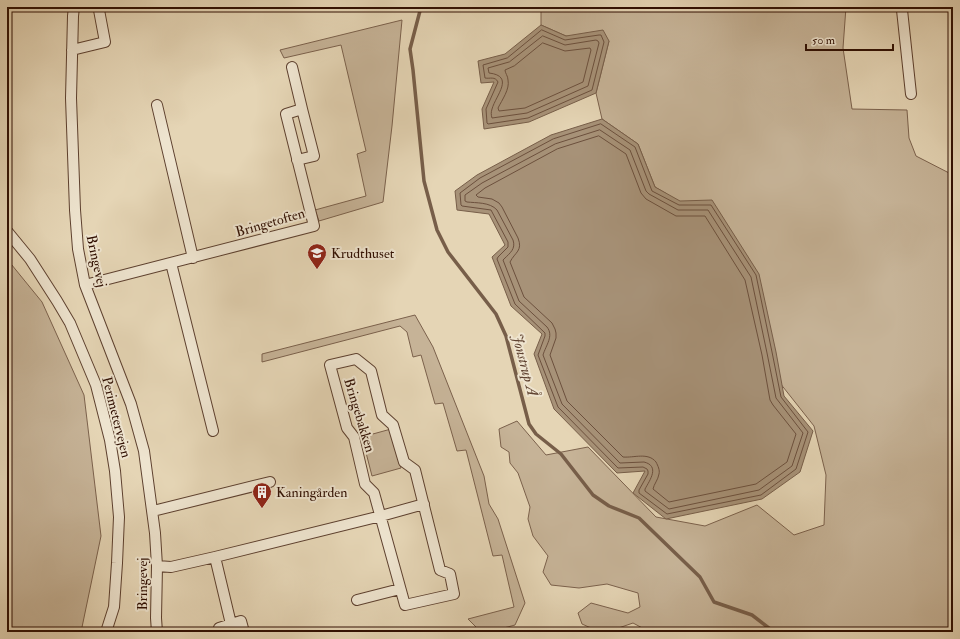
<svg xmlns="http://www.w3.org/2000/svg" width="960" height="639" viewBox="0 0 960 639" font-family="'IM FELL Double Pica',serif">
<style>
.green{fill:#c6b397;stroke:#7b614c}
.water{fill:#a79278;stroke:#775e49}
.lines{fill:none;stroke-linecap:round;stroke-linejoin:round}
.shore{stroke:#6c503d;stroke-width:1}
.stream{stroke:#775e49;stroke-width:3.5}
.street-casing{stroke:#5d402f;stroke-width:12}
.street{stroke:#eee4cf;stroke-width:10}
.labels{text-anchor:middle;stroke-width:4;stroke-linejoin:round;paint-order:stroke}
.street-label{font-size:14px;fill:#300f02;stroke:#eee4cf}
.poi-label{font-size:14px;fill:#300f02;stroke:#eee4cf;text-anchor:start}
.water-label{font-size:15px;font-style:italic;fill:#604331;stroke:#eee4cf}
</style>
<rect width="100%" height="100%" fill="#e5d5b5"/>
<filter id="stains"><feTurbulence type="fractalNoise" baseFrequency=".005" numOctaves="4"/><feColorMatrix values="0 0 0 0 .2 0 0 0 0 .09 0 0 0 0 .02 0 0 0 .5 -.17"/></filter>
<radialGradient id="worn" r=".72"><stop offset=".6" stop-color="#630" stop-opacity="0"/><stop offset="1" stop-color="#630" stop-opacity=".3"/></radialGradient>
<!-- green -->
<path class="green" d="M551 7H846L843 48 852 109 907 110 909 138 916 156 953 175V632H731L730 631 651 632 648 631 633 623 607 632H600L582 624 578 613 591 603 628 613 640 607 638 593 607 584 579 588 551 585 543 572 548 556 533 536 528 519 530 507 518 473 510 463 509 452 501 447 499 429 517 421 546 455 588 447 656 517 705 526 757 505 794 535 824 525 826 475 814 426 772 373 667 194 655 187 638 144 602 119 596 93 609 41 566 36 541 25V11Z
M402 20 392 126 383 202 319 221 315 210 366 196 357 154 366 151 341 45 284 58 280 50Z
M7 259 42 302 84 395 101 536 81 632H7Z
M415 315 433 347 484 476 489 504 498 519 525 603 515 625 489 632H481L468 619 514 607 502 555 493 556 466 450 457 451 443 403 435 404 421 355 413 357 407 332 400 326 262 362V354Z
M391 429 401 468 372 476 362 437Z"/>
<!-- water -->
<path class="water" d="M541 25 566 36 603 30 609 41 596 93 529 122 484 129 482 109 494 82 481 83 478 61 505 54Z
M602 119 638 144 655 187 680 201 712 200 759 274 776 352 784 396 813 431 800 472 762 499 666 519 633 493 645 471 617 473 554 409 534 354 542 334 511 306 492 257 505 245 489 214 457 210 455 191 477 175 551 135Z"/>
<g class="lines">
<!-- shore -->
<path class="shore" d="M542 30 565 40 599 35H601L604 42 592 90 528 118 488 124 487 123 486 109 498 82C495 76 490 79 485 78L483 65 507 58Z
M543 36 565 45 596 40 598 41 599 43 588 86 527 113 492 118C491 115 491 112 492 109 496 95 515 76 489 73L488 68 509 62Z
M543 43 565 51 590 48 591 50 583 82 525 108 499 111 498 108C502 100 510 89 508 80 508 76 505 73 505 70L514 66Z
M601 124 635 147 652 191 679 205H711L756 275 772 352 781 397 808 432 796 469 761 495 667 514 639 493V490L648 474V471L647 469 643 467 618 468 558 407 538 355 545 336V333L515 304 497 259 498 257 508 247V242L491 210 462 206 461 205 460 193 480 178 553 139Z
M600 130 630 150 646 191 649 194 678 210H708L751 277 767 353 776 398 803 433 792 466 759 490 669 509 645 491V489C650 480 660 466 644 462L620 463 562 404 543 355C546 345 554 336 547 327L519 301 503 260 504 259C510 253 516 249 513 240L497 210C490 202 476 203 467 202L465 201V195L482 183 555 144Z
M599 136 626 154 641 193 646 199 676 216H705L745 280 762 355 770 400 773 405 796 434 787 462 756 484 669 502 653 489C654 484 658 480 659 474 660 470 658 466 656 462 648 452 634 458 623 457L567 401 550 355 556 338V333L555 329 552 323 524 297 510 262C515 252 523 251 518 238L502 207 499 203 492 199 478 197 476 195 485 188 557 149Z"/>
<!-- stream -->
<path class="stream" d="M421 7 410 49 413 70 424 181 437 230 448 252 496 314 506 336 529 424 536 434 561 454 593 495 609 506 639 518 700 577 714 602 752 615 774 632"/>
<defs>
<path id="street" d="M74 7 73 16 71 98 75 210 78 249 85 285 131 404 144 451 155 533 157 566 156 618 157 632
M903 7 902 10 911 94
M72 50 105 42 99 10 101 7
M157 105 193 258
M297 160 314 156 302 109
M7 231 30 259 57 301 70 323 96 385 110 440 115 471 119 517 117 563 114 607 106 632
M171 263 213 431
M85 285 314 226 286 114 302 109 292 67
M356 359 371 371 382 415 393 425 404 462 415 470 440 570 450 574 454 594 405 605 374 493 365 484 354 437 347 428 330 365Z
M153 511 270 482
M215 557 231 624
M157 566 171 567 215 557 381 516 424 504
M357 600 400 589
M220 632 219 628 241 621 244 632"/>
</defs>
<!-- street casing -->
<use href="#street" class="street-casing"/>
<!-- street -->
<use href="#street" class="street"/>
</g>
<!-- icons -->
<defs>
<symbol id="school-pin" viewBox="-11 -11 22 30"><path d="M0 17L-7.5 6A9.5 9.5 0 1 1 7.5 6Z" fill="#8f2418" stroke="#eee4cf"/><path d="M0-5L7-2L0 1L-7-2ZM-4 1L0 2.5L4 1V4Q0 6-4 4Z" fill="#fff"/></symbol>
<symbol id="building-pin" viewBox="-11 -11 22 30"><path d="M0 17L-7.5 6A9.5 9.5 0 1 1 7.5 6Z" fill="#8f2418" stroke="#eee4cf"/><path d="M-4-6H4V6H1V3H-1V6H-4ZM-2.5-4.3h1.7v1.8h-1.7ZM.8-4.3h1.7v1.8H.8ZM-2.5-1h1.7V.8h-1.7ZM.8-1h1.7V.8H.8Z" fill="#fff"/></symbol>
</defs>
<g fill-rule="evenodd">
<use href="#school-pin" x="306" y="242" width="22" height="30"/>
<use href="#building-pin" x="251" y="481" width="22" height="30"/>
</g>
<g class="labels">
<!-- street labels -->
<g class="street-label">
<text transform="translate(270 222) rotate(-16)" y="5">Bringetoften</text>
<text transform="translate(97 261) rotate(78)" y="5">Bringevej</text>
<text transform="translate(360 415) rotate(73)" y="5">Bringebakken</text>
<text transform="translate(117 417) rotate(76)" y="5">Perimetervejen</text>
<text transform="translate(142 584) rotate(-90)" y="5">Bringevej</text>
</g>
<!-- poi labels -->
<g class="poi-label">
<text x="331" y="258">Krudthuset</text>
<text x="276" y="497">Kaningården</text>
</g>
<!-- water labels -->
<g class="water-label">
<text transform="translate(525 365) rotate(75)" y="5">Jonstrup Å</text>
</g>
</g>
<!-- margin -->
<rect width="960" height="639" fill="none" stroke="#e5d5b5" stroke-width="24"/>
<rect x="8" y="8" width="944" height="623" fill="none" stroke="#300f02" stroke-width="2"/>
<rect x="12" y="12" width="936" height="615" fill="none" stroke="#300f02"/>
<!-- scale -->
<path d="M806 44v6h87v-6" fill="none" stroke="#300f02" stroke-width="2"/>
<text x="812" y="44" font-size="12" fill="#300f02" stroke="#eee4cf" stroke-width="3" paint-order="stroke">50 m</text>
<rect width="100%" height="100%" filter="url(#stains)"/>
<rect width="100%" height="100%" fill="url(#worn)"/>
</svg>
